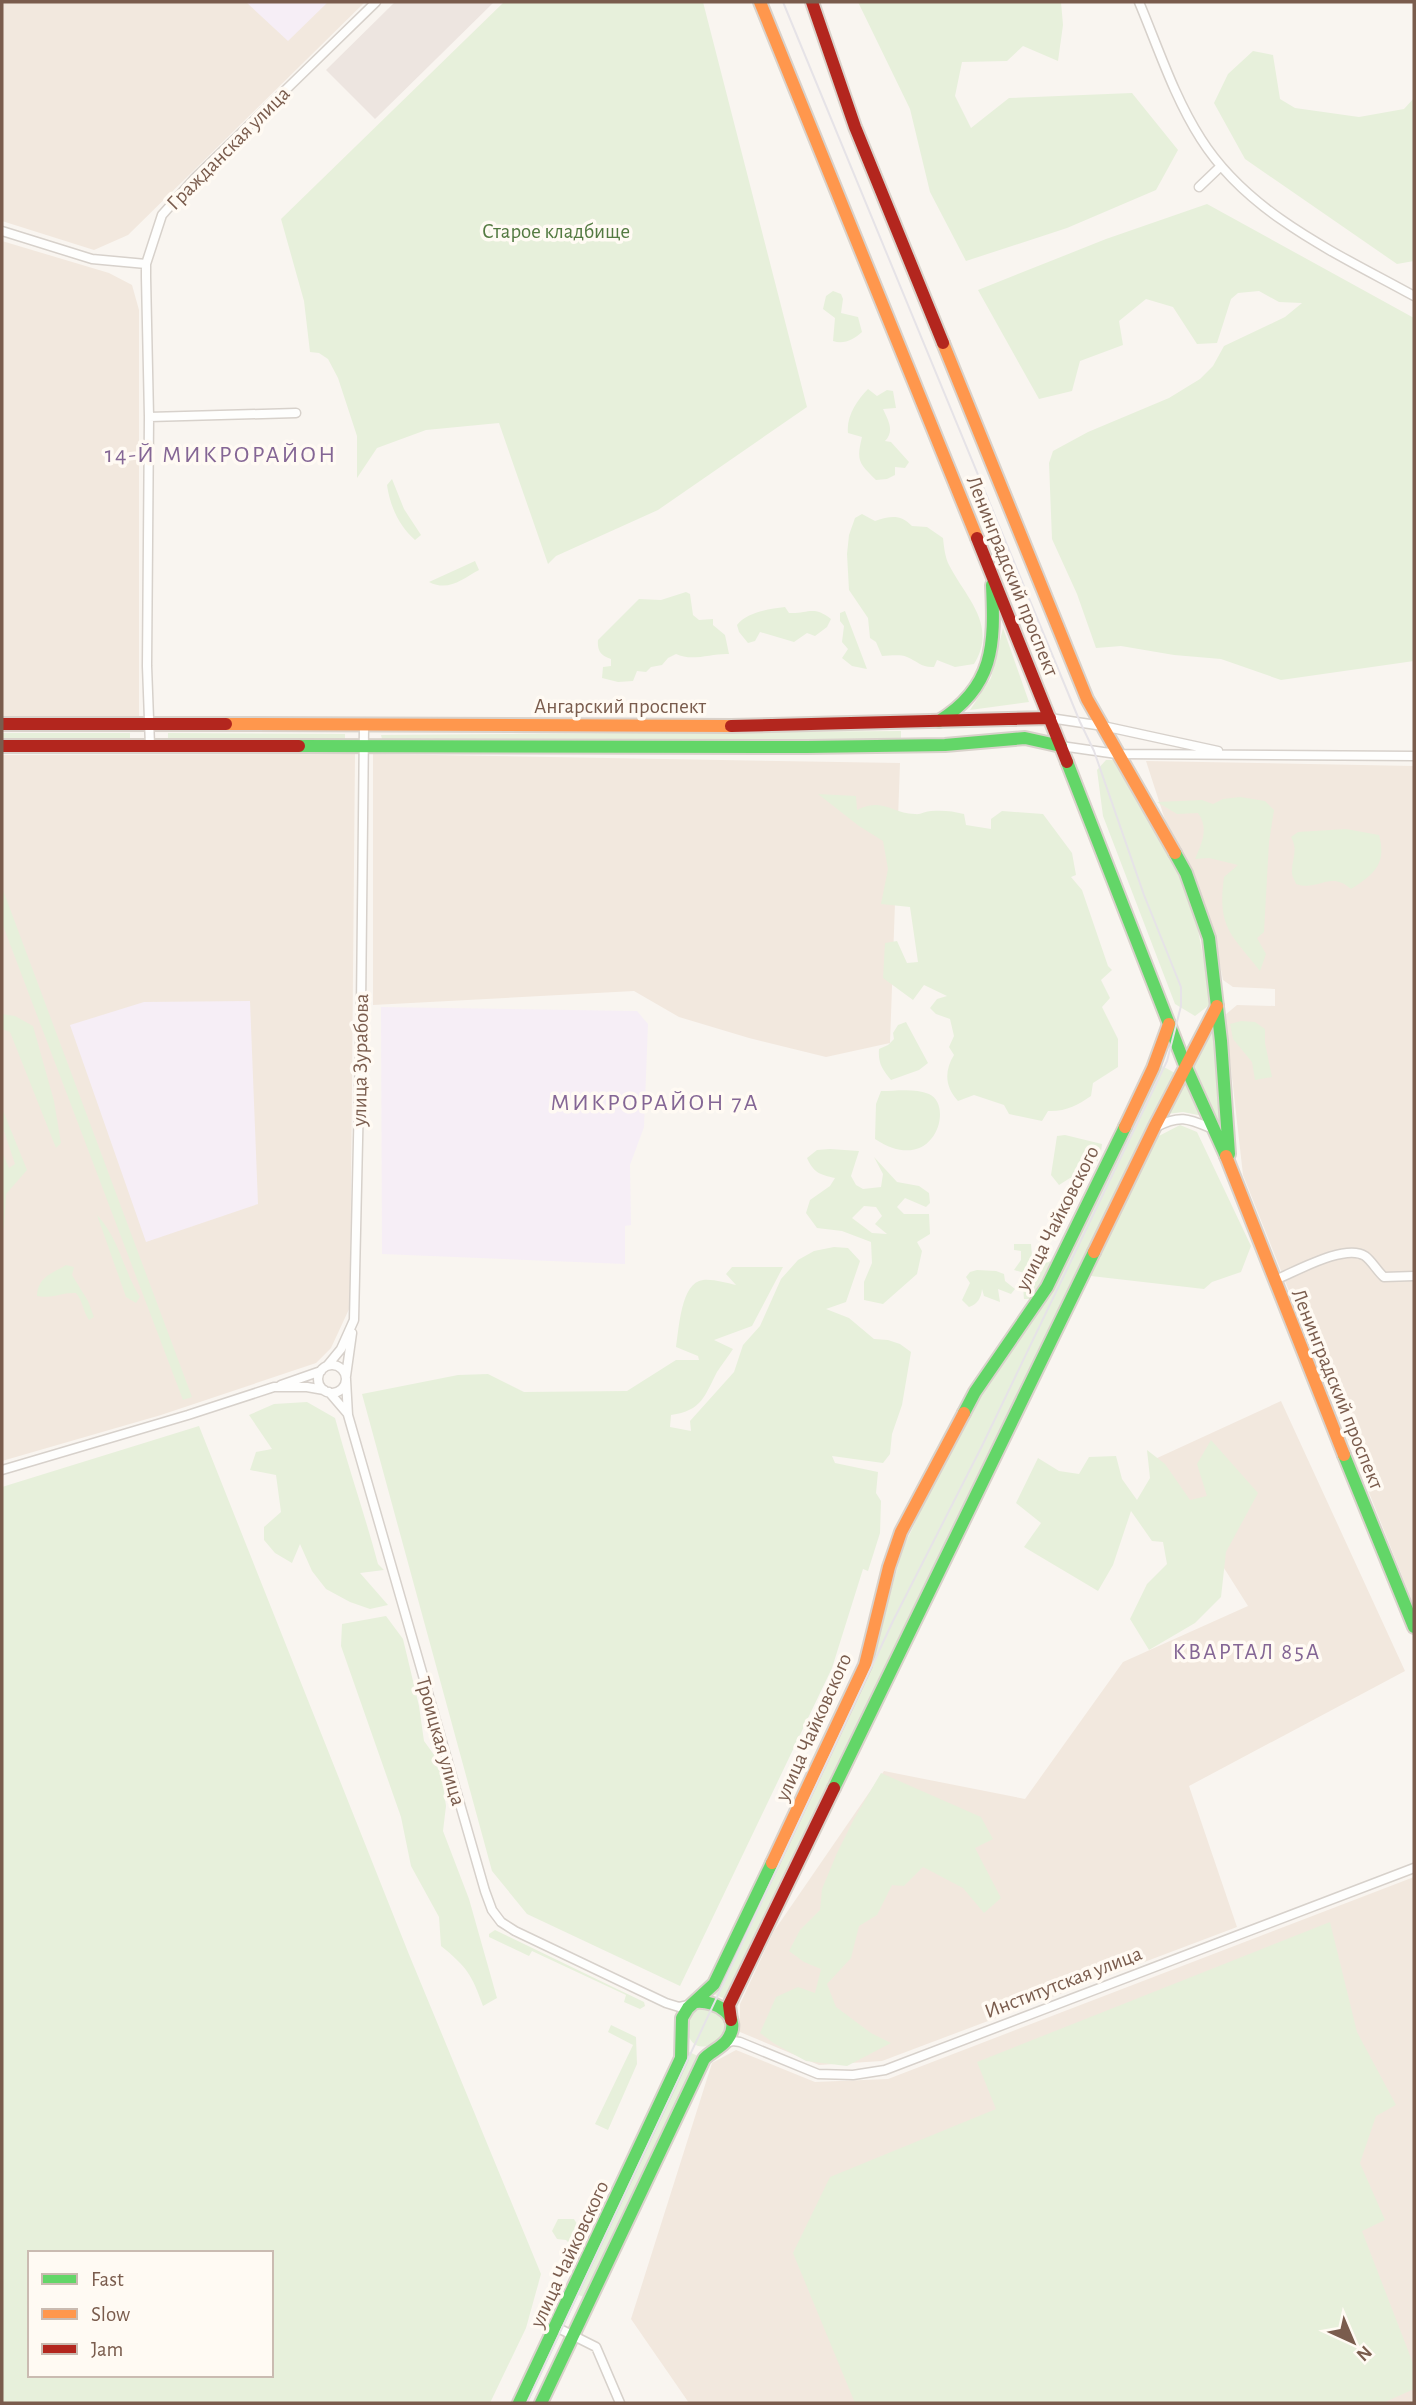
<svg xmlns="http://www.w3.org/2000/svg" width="1416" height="2405" viewBox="0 0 1416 2405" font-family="'Alegreya Sans',sans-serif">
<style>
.residential{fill:#f2e8de}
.industrial{fill:#ede5e0}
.education{fill:#f6eef6}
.green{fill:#e7f0db;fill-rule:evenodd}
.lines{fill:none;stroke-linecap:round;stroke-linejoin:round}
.street-casing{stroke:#d7d1cb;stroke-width:11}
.fast-casing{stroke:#d9d2cb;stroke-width:16}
.slow-casing{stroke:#d9d2cb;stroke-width:16}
.jam-casing{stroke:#d9d2cb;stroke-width:16}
.street{stroke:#fefefd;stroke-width:8}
.fast{stroke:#63d668;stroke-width:12}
.slow{stroke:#ff974d;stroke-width:12}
.jam{stroke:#b3261e;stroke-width:12}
.tram{stroke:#e6e3e7;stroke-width:2}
.labels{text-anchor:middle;stroke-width:7;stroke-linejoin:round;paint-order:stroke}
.street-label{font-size:21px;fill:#7a5c4d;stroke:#fffaf3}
.park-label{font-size:21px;fill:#537a41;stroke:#fffaf3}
.neighbourhood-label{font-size:23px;letter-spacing:2px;fill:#846695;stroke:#fffaf3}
.quarter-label{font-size:24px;letter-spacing:2px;fill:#846695;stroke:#fffaf3}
</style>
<rect width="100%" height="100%" fill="#f9f5f0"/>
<!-- residential -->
<path class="residential" d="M2 2H365L128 235 94 250 2 221Z
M2 241 109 273 132 285 139 310V716H2Z
M355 754 350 1307 331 1348 316 1363 161 1415 2 1461V755Z
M373 754 900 763 890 1043 826 1057 749 1038 679 1017 634 991 373 1005Z
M1146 761 1414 766V1606L1243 1175 1225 1015 1237 1005 1275 1006V989L1233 987 1223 980 1215 938 1202 900 1188 863 1168 829Z
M1281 1401 1405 1671 1189 1786 1237 1927 882 2061 819 2065 740 2032V2004L774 1931 884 1771 1025 1799 1123 1662 1248 1606 1155 1459Z
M1414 1877V2403H689L631 2319 712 2063 736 2050 815 2082 888 2079Z"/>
<!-- industrial -->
<path class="industrial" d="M395 2H494L375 119 326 70Z"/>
<!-- education -->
<path class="education" d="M246 2H328L288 41Z
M250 1001 258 1204 146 1242 70 1025 144 1002Z
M381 1007 637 1011 648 1024 644 1127 630 1165 631 1225 625 1226V1264L382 1254Z"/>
<!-- green -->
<path class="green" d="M504 2H703L807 407 658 510 556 556 548 564 499 423 426 430 377 448 357 478V436L338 378 328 359 319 353 310 352 304 301 281 219Z
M858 2H1061L1063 25 1058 61 1023 46 1007 61 962 62 955 96 971 128 1009 98 1132 93 1178 150 1156 190 1067 228 966 261 930 192 910 109Z
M1253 51 1273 55 1280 99 1295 108 1359 117 1404 109 1414 98V261L1397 264 1245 159 1214 103 1228 74Z
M1207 204 1414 318V661L1281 680 1221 659 1174 655 1121 646 1096 648 1077 594 1052 539 1049 463 1053 451 1088 432 1169 398 1200 379 1213 366 1224 346 1285 317 1302 303 1279 302 1259 291 1238 293 1231 299 1217 343 1197 344 1173 307 1146 299 1119 321 1123 345 1080 361 1072 391 1039 399 978 290 1106 239Z
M833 291 841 294 843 299 841 313 858 317 862 332C854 339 844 345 833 341L835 318 823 309 826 296Z
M868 389 877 396 887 390 893 391 896 408 883 409C888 420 895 431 885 441L891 442 909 462 905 468 895 467V475L887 479 876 480C859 463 856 461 862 437L848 433C846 417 857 400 868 389Z
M392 479 404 509 421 535 415 540C399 526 390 506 387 485Z
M862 514 875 521C891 516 900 514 912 526L927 527 943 538C944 547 945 557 949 565 966 598 998 625 974 664L955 667 937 660 934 667C922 668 917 661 907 657 899 654 890 656 882 656L876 642 870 638 868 618 849 590 847 554 849 535 855 518Z
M475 561 479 570C462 579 449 592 429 582Z
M686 592 690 594 693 615 699 620 713 619V625L725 635 729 654C712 653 692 662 676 654L668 658 662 665 651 667 646 672 637 671 633 681 618 682 602 678 603 667 611 666V659C601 656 597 651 598 640L639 599 661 600Z
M785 607 789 613C808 614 813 605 831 619L827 627 815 636 807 633 794 642 760 632 755 641 748 643 739 632 737 625C747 612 769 609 785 607Z
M845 611 867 669 852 666 842 658 848 649 842 642 844 626 840 621V613Z
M1003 628 1029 702 970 710 991 678Z
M901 731V740L382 739 381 735Z
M2 733H130V740L2 739Z
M168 733 345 734V739L168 738Z
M1106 760H1115L1174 863 1197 925 1212 1003 1195 1016 1175 1004 1103 816 1097 770Z
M818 794 856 796 857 810C885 797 891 814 915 814 920 815 926 811 931 811 943 810 953 811 964 814L966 825 991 829V819L1002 811 1043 814 1072 853 1076 875 1071 877 1082 890 1108 966 1112 970 1101 980 1110 998 1102 1007 1118 1039V1067L1093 1083 1091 1096C1078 1105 1065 1112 1048 1111L1042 1121 1009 1114 1004 1105 974 1095 958 1101C945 1087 944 1071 954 1055L949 1047 954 1036 950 1019 936 1014 930 1008 937 999 947 996 924 985 913 1000 883 978 885 943 897 941 907 963 918 962 910 907 881 904 888 869 883 841 859 826Z
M1240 797 1265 801 1274 810 1269 842 1264 932 1257 938 1266 954 1260 971C1231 934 1217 928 1224 877L1238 865 1209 858 1195 859C1202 843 1209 828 1198 813L1177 814 1157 802 1202 800 1213 804 1223 799Z
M1346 829 1379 835C1387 864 1374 874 1351 889 1330 870 1318 892 1296 884 1295 880 1292 877 1292 873 1291 860 1299 851 1291 837L1298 832Z
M2 890H3L192 1397 183 1400 2 923Z
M2 1014 15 1016 33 1026 54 1101 61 1143 56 1148 10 1032 2 1029Z
M1241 1021 1255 1022 1265 1029V1043L1272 1077 1255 1080 1252 1062 1233 1039 1230 1024Z
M906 1022 928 1063 919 1070 891 1080C882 1069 878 1063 879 1049L888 1045 894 1039 893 1033 898 1025Z
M1214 1022 1222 1134 1193 1065Z
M1162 1066 1175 1073 725 1999 714 1994 870 1666 903 1548 922 1508 967 1419 1001 1357 1053 1288Z
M1185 1079 1203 1116 1183 1112 1167 1114Z
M881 1091C896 1091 915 1088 929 1094 955 1105 934 1178 875 1139L876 1104Z
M2 1108 27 1170 6 1194 4 1227 2 1230V1152L9 1168 15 1164 2 1125Z
M1180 1125 1197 1132 1251 1246 1241 1272 1212 1282 1204 1289 1091 1276 1155 1138Z
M1065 1135 1102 1144C1101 1159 1093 1169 1086 1181 1077 1198 1073 1213 1061 1228L1057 1216 1068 1194 1070 1178 1059 1185 1051 1175 1057 1136Z
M830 1149 859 1151 851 1176 856 1185 863 1189 881 1187 883 1174 874 1157 897 1182 919 1186 929 1193 930 1203 926 1207 905 1198 897 1207 904 1214H929L930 1234 917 1242 922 1251 917 1274 883 1304 864 1300V1282L872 1263 871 1242 842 1231 817 1228 806 1213 810 1200 830 1186 835 1178C820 1175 813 1172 807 1158L817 1150ZM864 1206 876 1207 882 1216 875 1224 887 1234 872 1233 852 1218Z
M97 1215C119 1238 123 1270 140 1297L136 1303 126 1297Z
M1014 1244H1031L1032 1256 1026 1268 1035 1269 1044 1260 1052 1262 1049 1271 1030 1299H1024C1023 1289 1023 1283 1028 1274L1014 1270 1021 1260V1251L1014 1250Z
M834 1247 848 1248 860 1261 846 1302 826 1309 849 1318 874 1339 888 1340 900 1344 911 1352 902 1405 892 1434 890 1454 883 1463 832 1456 835 1463 878 1472 876 1493 881 1501 880 1533 868 1571 863 1569 832 1668 680 1986 527 1914 492 1871 362 1394 458 1375 488 1374 524 1392 627 1391 676 1360H699L698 1356 676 1347C679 1329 681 1282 703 1280 714 1279 726 1283 736 1285L726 1274 732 1267H783L752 1326 714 1340 733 1349C728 1357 722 1364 717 1372 705 1395 702 1411 671 1415L670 1427 691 1431 690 1421 734 1372 743 1345 760 1326 781 1279 798 1260 814 1251Z
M66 1265 74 1267 72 1275 88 1301 94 1317 89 1320C83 1312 83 1301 76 1293 62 1292 52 1299 37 1296 38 1277 51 1274 66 1265Z
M977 1270 996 1271 1004 1274 1005 1281 1015 1289 1011 1294 998 1289 1000 1302 984 1296 982 1289C981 1298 978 1304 969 1307L962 1300 970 1283 966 1277 970 1272Z
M307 1402 335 1418C348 1467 365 1515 378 1564L384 1570 360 1573 388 1605 370 1609 350 1602 326 1589 312 1571 300 1544 292 1563 275 1553 264 1540V1527L281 1512 276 1475 250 1470 256 1452 272 1449 249 1415 274 1404Z
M199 1426 408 1952 541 2274 526 2328 490 2403H2V1487ZM30 2253H271V2375H30Z
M1211 1440 1258 1493 1226 1552 1221 1597 1195 1623 1149 1650 1130 1619 1147 1584 1167 1564 1163 1542 1152 1541 1131 1511 1113 1565 1098 1591 1024 1547 1041 1523 1016 1503 1038 1458 1059 1471 1079 1474 1089 1457 1116 1456 1122 1479 1137 1500 1150 1478 1147 1450 1165 1464 1190 1500 1207 1496 1197 1464Z
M386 1616 403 1639 419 1706 424 1741 440 1763 446 1806 443 1831 469 1899 497 1998 483 2006C472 1975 467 1967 441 1946L439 1917 411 1866 401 1817 341 1646 342 1624Z
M881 1773 981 1817 993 1839 975 1848 1001 1898 984 1913 963 1888 923 1867 904 1886 892 1885 877 1915 859 1926 851 1958 827 1984 836 2007 871 2033 891 2043 847 2066 806 2061 775 2044 760 2033 776 1997 798 1987 815 1993 821 1969 804 1962 789 1951 800 1930 820 1910 822 1889 837 1853 854 1819Z
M1330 1922 1357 2032 1396 2105 1376 2116 1360 2163 1385 2220 1362 2231 1414 2366V2389L1383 2403H855L793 2253 830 2177 996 2109 977 2062Z
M495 1930 644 2002 645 2006 640 2009 624 2002 626 1995 532 1951 529 1956 489 1937V1934Z
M713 2004 729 2023 726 2037C703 2050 693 2053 684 2025L691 2008Z
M611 2025 636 2037 637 2064 608 2130 595 2124 633 2045 608 2032Z
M689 2052 698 2056 584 2297 576 2294Z
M558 2219H574L581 2231V2239L572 2246 566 2240 557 2239 552 2231Z"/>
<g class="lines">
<defs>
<path id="street" d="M1139 2C1158 47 1174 97 1201 139 1249 215 1338 254 1414 296
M1199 187 1221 166
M2 231 92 259 146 264
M149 417 296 413
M1050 718 1103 726 1218 751
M150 746 147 666 149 417 146 277V264L162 215 195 178 376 2
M1061 746 1117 754 1414 756
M1156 1127C1181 1114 1189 1119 1213 1129
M1275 1280C1295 1272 1345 1243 1365 1256 1372 1261 1377 1271 1384 1277L1414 1276
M318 1379a14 14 0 1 1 28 0a14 14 0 1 1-28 0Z
M327 1366 341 1349 354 1320 361 1007 364 726
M346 1376 352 1333
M346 1380 348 1415 485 1891 492 1910 501 1922 515 1931 666 2003 679 2007 689 2005
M281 1385 321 1371
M329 1392 347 1413
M2 1470 188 1415 274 1387H307L324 1390
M723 2044 733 2041 740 2042 818 2074 853 2075 885 2070 1414 1868
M556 2327 596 2347 620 2403"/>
<path id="fast" d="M939 721C994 687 995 645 992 585
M299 746 807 747 945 745 1025 738 1061 746
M1067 762 1185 1065 1226 1156
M1175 853 1186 873 1209 938 1221 1041 1229 1154
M964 1413 975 1392 1047 1287 1125 1127
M1344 1455 1414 1627
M834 1788 1094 1252
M519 2403 681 2058 682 2018 688 2008 714 1984 772 1863
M541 2403 704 2059C710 2052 721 2048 727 2040 744 2017 717 2000 696 2002"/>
<path id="slow" d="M760 2 977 538
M943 343 1087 699 1175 853
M226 724 731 726
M1125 1127 1153 1068 1169 1024
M1226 1156 1344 1455
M1094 1252 1154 1128 1217 1006
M772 1863 865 1665 889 1567 901 1532 964 1413"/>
<path id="jam" d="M812 2 855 127 943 343
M977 538 1067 762
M2 724H226
M731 726 1050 718
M2 746H299
M731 2020 729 2005 834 1788"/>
</defs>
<!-- street casing -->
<use href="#street" class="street-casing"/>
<!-- fast casing -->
<use href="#fast" class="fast-casing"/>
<!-- slow casing -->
<use href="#slow" class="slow-casing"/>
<!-- jam casing -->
<use href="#jam" class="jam-casing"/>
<!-- street -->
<use href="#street" class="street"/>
<!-- fast -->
<use href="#fast" class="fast"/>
<!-- slow -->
<use href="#slow" class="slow"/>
<!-- jam -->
<use href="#jam" class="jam"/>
<!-- tram -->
<path class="tram" d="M527 2403 893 1621 982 1446 1167 1061 1181 1006V987L1144 895 1094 751 1080 722 783 2"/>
</g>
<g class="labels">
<!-- street labels -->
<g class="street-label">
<text transform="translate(228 148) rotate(-45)" y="7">Гражданская улица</text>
<text transform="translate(1013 576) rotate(68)" y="7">Ленинградский проспект</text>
<text x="620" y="713">Ангарский проспект</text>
<text transform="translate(360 1060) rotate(-89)" y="7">улица Зурабова</text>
<text transform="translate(1057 1218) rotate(-63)" y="7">улица Чайковского</text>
<text transform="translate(1338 1389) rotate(68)" y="7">Ленинградский проспект</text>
<text transform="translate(813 1727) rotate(-66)" y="7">улица Чайковского</text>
<text transform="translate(441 1741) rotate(74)" y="7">Троицкая улица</text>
<text transform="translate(1063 1982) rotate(-21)" y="7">Институтская улица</text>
<text transform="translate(569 2254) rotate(-65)" y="7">улица Чайковского</text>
</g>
<!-- park labels -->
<g class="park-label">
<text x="556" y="238">Старое кладбище</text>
</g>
<!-- neighbourhood labels -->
<g class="neighbourhood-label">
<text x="1247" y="1659">КВАРТАЛ 85А</text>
</g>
<!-- quarter labels -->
<g class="quarter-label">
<text x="221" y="462">14-Й МИКРОРАЙОН</text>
<text x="655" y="1110">МИКРОРАЙОН 7А</text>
</g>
</g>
<!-- border -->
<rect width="1416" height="2405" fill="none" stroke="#7a5c4d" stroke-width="7"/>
<!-- legend -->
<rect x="28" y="2251" width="245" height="126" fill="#fffaf3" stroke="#cabbb1" stroke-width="2"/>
<rect x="42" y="2274" width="35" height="10" fill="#63d668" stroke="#cabbb1" stroke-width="2"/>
<text x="91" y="2286" font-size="21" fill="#7a5c4d">Fast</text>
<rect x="42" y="2309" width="35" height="10" fill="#ff974d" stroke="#cabbb1" stroke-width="2"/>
<text x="91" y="2321" font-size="21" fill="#7a5c4d">Slow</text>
<rect x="42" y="2344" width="35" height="10" fill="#b3261e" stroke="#cabbb1" stroke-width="2"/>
<text x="91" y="2356" font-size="21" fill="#7a5c4d">Jam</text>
<!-- north arrow -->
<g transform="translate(1353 2342) rotate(136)" stroke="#fffaf3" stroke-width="5" paint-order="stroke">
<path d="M0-5L12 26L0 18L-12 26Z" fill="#7a5c4d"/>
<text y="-10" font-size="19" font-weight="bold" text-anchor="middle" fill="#7a5c4d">N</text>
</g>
</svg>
